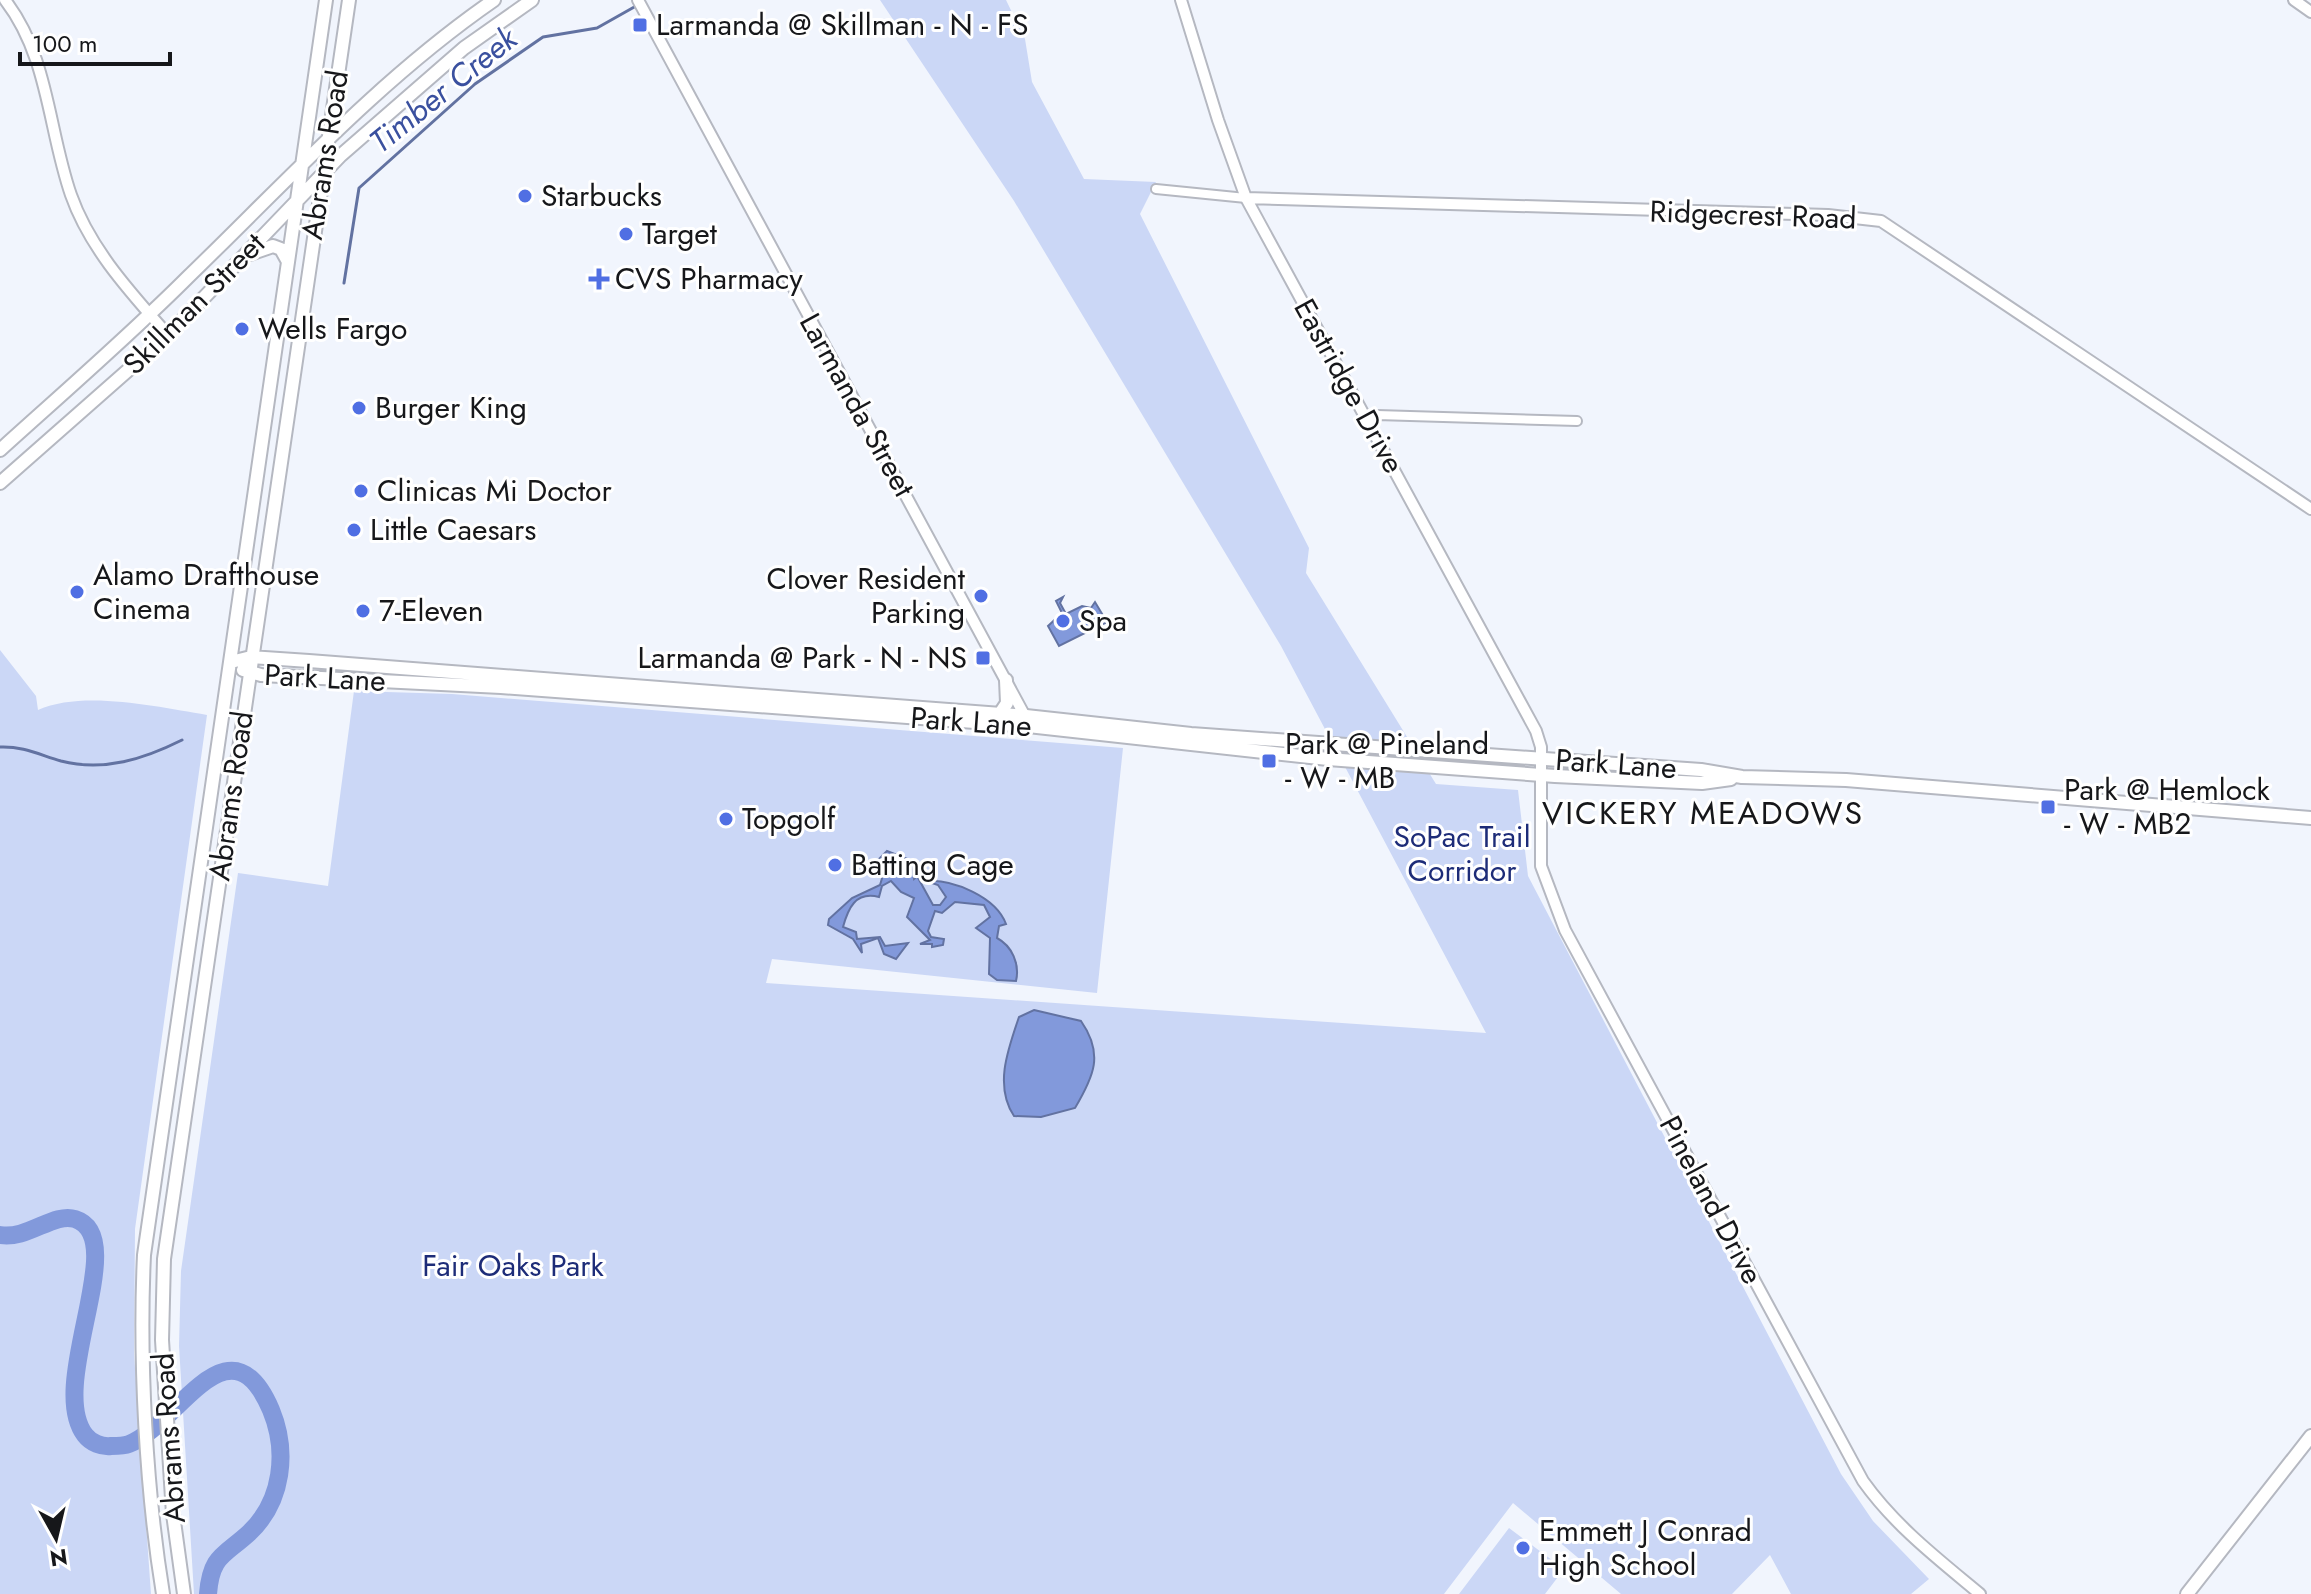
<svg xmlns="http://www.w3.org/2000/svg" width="2311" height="1594" viewBox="0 0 2311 1594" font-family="Jost,sans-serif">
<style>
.green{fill:#cbd7f6}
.water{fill:#8299db;stroke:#6272a1;stroke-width:2}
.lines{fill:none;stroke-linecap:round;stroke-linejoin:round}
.stream{stroke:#6272a1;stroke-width:3}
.river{stroke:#8299db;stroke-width:18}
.minor-casing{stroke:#b5b8c1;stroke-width:12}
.tertiary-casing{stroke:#b5b8c1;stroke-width:14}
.secondary-casing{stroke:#b5b8c1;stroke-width:16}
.minor{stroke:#fff;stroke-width:8}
.tertiary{stroke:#fff;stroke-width:10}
.secondary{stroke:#fff;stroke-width:12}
.poi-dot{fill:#506fe3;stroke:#fff;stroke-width:3}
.labels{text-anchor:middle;stroke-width:6;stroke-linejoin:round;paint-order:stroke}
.poi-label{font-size:30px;fill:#16171a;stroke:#fff;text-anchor:start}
.street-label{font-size:30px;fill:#16171a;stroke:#fff}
.park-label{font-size:30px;fill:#1d2c78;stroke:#fff}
.water-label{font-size:32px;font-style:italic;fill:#3a509f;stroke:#fff}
.neighbourhood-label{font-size:32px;letter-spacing:2px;fill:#16171a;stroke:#fff}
</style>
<rect width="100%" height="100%" fill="#f1f5fd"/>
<!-- green -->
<path class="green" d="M880 0H1006L1025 39 1032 82 1084 179 1156 182 1140 214 1309 548 1306 573 1436 784 1518 790 1528 876 1841 1474 1873 1521 1929 1579 1911 1594H1791L1770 1555 1732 1594H1621L1513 1503 1444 1594H194L179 1346 181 1271 238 873 328 886 354 691 452 694 1123 748 1097 993 772 959 766 983 1486 1033 1281 646 1014 201Z
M0 650 36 696 38 710C84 690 157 707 207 715L135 1229 134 1354 151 1594H0Z
M1509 1528 1564 1569 1545 1594H1459Z"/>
<!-- water -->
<path class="water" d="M1063 597 1060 603 1066 614 1082 606 1091 608 1095 602 1107 622 1059 646 1048 626 1062 613 1056 601Z
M887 851 910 860 914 879 917 876 933 905H940L946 897 938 885 926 881C953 879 996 897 1006 924L999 926 997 938C1012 946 1020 964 1016 981L997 980 989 974 990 938 976 928 990 917 984 905 955 902 942 913 935 911 928 931 931 937 944 939 943 945 932 947V944H920L930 940 907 917 914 898 901 892 891 881 882 886 879 897C855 891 848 909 843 927L856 932 857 939 880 937 885 946 908 943 896 959 884 954 878 938 861 944 862 953 853 939 828 925 829 919 852 898 880 885 883 875 878 860Z
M1034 1010 1081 1021C1104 1054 1094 1076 1075 1108L1041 1117 1014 1116C994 1086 1008 1049 1019 1017Z"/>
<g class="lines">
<!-- stream -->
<path class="stream" d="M344 283 359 188 475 84 543 37 597 28 636 6
M0 747C23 746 40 755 61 761 104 772 144 759 182 740"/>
<!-- river -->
<path class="river" d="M0 1235C27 1240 54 1212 75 1219 132 1237 46 1384 85 1435 91 1443 102 1447 111 1446 116 1446 124 1446 129 1444 177 1426 229 1312 271 1410 288 1451 283 1501 249 1533 224 1556 211 1555 208 1594"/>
<defs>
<path id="minor" d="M1156 189 1246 198
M1367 419 1377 415 1577 421"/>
<path id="tertiary" d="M5 0C49 57 48 129 71 195 90 249 131 293 168 335
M638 0 1027 720
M1181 0 1218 120 1246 198 1536 731 1541 747V866L1565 930 1863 1481C1895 1526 1938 1559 1980 1594
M2294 0 2311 12
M1246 198 1828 215 1881 221 2311 509"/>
<path id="secondary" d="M250 254 273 246 281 249 287 260
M0 450C63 393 128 337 188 277 287 181 381 78 494 0
M0 483 168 335 340 156 464 48 532 0
M231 662 251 657 309 661 1026 716 1191 734 1701 770 1742 777 1846 780 2311 818
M243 670 261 675 501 687 1028 726 1328 759 1555 776 1702 783 1731 779
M999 715 1007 703 1006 680
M163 1594C146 1490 139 1360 144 1255L326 0
M184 1594 173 1514 162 1340 164 1259 349 0
M2187 1594 2311 1436"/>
</defs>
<!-- minor casing -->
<use href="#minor" class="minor-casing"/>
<!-- tertiary casing -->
<use href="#tertiary" class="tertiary-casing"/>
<!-- secondary casing -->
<use href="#secondary" class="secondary-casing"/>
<!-- minor -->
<use href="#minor" class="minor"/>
<!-- tertiary -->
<use href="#tertiary" class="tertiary"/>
<!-- secondary -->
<use href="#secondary" class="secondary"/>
</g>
<!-- markers -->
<g class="poi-dot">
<rect x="632" y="17" width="16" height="16" rx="4"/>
<circle cx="525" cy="196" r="8"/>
<circle cx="626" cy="234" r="8"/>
<path d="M595 267h8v8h8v8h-8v8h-8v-8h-8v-8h8z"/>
<circle cx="242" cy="329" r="8"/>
<circle cx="359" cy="408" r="8"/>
<circle cx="361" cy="491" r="8"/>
<circle cx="354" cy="530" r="8"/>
<circle cx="77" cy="592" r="8"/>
<circle cx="981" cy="596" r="8"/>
<circle cx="363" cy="611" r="8"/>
<circle cx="1063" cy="621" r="8"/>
<rect x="975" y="650" width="16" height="16" rx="4"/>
<rect x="1261" y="753" width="16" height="16" rx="4"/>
<rect x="2040" y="799" width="16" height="16" rx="4"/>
<circle cx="726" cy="819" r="8"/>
<circle cx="835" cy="865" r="8"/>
<circle cx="1523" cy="1548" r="8"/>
</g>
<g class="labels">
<!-- poi labels -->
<g class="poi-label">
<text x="656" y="35">Larmanda @ Skillman - N - FS</text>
<text x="541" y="206">Starbucks</text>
<text x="642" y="244">Target</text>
<text x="615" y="289">CVS Pharmacy</text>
<text x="258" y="339">Wells Fargo</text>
<text x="375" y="418">Burger King</text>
<text x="377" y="501">Clinicas Mi Doctor</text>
<text x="370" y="540">Little Caesars</text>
<text x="93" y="585">Alamo Drafthouse<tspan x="93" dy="34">Cinema</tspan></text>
<text x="965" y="589" text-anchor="end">Clover Resident<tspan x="965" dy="34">Parking</tspan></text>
<text x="379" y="621">7-Eleven</text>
<text x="1079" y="631">Spa</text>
<text x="967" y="668" text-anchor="end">Larmanda @ Park - N - NS</text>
<text x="1285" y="754">Park @ Pineland<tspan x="1285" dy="34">- W - MB</tspan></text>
<text x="2064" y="800">Park @ Hemlock<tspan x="2064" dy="34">- W - MB2</tspan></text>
<text x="742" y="829">Topgolf</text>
<text x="851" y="875">Batting Cage</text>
<text x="1539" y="1541">Emmett J Conrad<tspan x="1539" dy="34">High School</tspan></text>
</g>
<!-- street labels -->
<g class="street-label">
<text transform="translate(325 155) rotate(-81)" y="10">Abrams Road</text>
<text transform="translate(1753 215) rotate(2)" y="10">Ridgecrest Road</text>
<text transform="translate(194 304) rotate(-45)" y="10">Skillman Street</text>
<text transform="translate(1349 386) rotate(61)" y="10">Eastridge Drive</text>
<text transform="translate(857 405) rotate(61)" y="10">Larmanda Street</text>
<text transform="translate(325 678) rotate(3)" y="10">Park Lane</text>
<text transform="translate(971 722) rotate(4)" y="10">Park Lane</text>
<text transform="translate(1616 764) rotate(4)" y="10">Park Lane</text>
<text transform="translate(231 796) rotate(-82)" y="10">Abrams Road</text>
<text transform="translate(1711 1200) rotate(62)" y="10">Pineland Drive</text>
<text transform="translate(169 1438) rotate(-94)" y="10">Abrams Road</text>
</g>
<!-- park labels -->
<g class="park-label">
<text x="1462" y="847">SoPac Trail<tspan x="1462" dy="34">Corridor</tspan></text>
<text x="513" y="1276">Fair Oaks Park</text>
</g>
<!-- water labels -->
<g class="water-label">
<text transform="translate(443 90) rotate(-39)" y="11">Timber Creek</text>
</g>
<!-- neighbourhood labels -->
<g class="neighbourhood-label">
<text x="1703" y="824">VICKERY MEADOWS</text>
</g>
</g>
<!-- north arrow -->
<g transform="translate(56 1538) rotate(172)" stroke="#ffffff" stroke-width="6" paint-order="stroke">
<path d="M0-6L14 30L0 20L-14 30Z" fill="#16171a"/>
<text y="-12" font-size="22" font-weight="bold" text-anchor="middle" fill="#16171a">N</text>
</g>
<!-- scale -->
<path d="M20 52v12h150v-12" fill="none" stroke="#16171a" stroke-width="4"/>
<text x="32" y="52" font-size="24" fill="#16171a" stroke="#ffffff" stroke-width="6" paint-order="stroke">100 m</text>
</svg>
